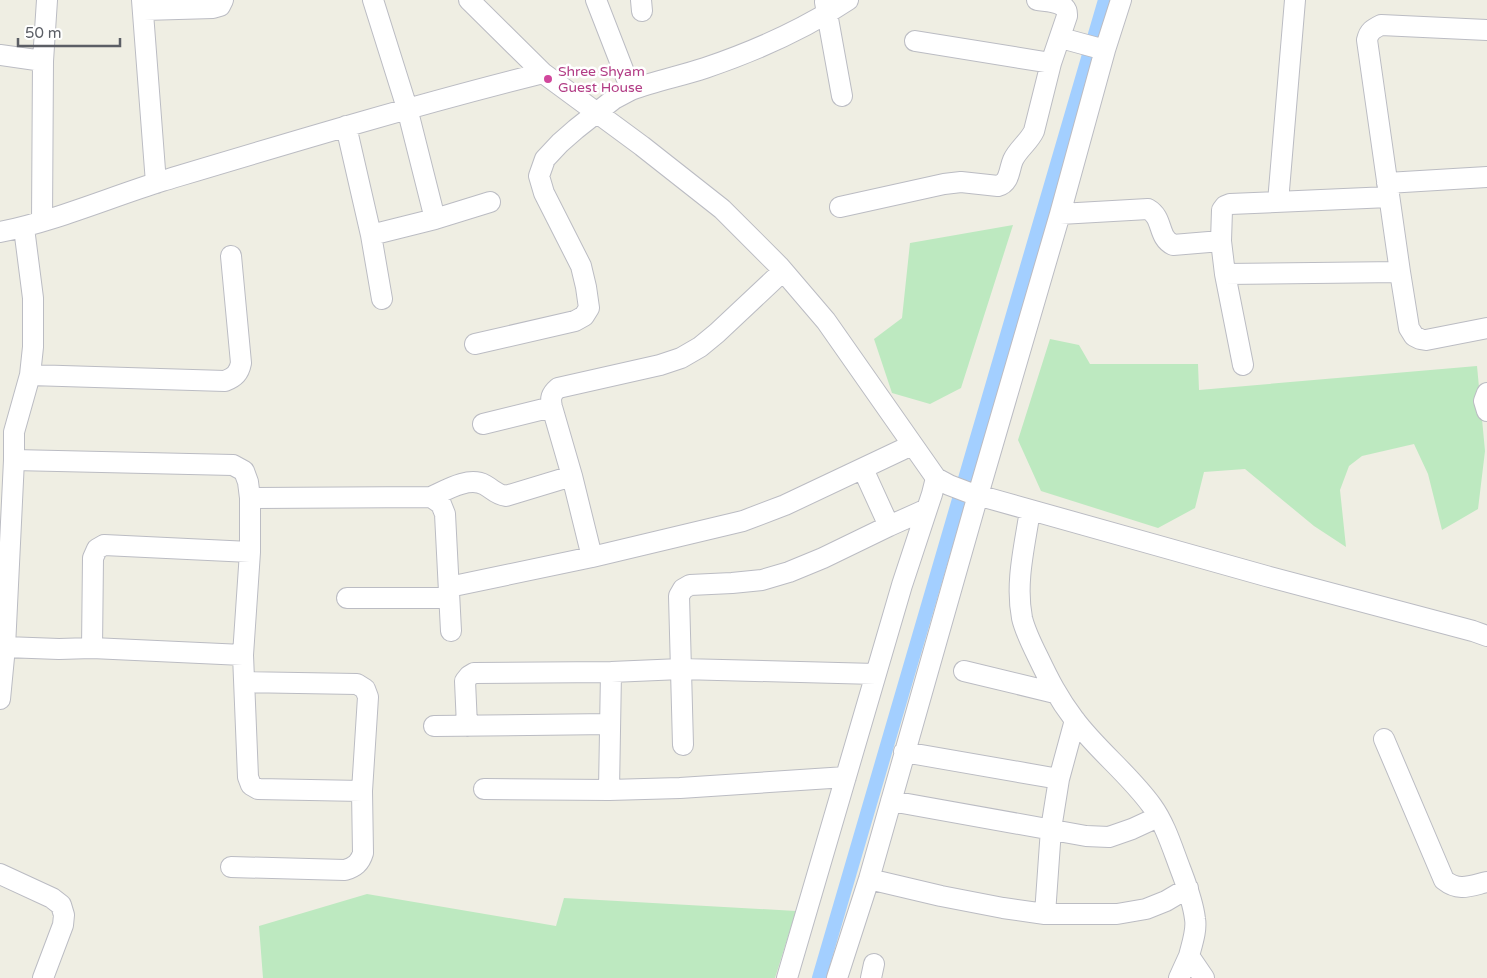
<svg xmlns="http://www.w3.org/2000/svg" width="1487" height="978" viewBox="0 0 1487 978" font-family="'Varela Round',sans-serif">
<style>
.green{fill:#bde9c0}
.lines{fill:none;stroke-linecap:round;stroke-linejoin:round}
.canal{stroke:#a3cfff;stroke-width:14}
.minor-casing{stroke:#bbbcc3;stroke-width:22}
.minor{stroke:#fff;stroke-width:20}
.hotel-dot{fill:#d1479c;stroke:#fff;stroke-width:2}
.labels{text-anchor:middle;stroke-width:5;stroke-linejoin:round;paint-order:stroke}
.hotel-label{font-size:14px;fill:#b23c85;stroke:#fff;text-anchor:start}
</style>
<rect width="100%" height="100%" fill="#efeee3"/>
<!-- green -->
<path class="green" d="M1013 225 961 388 930 404 892 393 874 339 902 318 910 243Z
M1050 339 1079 345 1090 364H1198L1199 390 1477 366 1485 451 1478 509 1442 530 1428 474 1414 444 1362 456 1349 466 1340 490 1346 547 1314 526 1245 469 1204 472 1195 508 1158 528 1041 491 1018 440Z
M367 894 556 926 564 898 796 911 775 978H263L259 926Z"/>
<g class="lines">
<!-- canal -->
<path class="canal" d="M819 978 1105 0"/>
<defs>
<path id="minor" d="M142 0 156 183
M373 0 407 108 435 219
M469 0 543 73
M641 0 642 11
M825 2 842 96
M144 10 213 8 220 6 223 0
M1487 30 1381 25C1373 29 1369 31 1367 40L1400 272 1409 328 1414 336 1420 339 1426 340 1487 328
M1061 38 1105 50
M915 41 1051 63
M0 55 43 61
M631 90C655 81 681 76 705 68 755 51 805 29 848 0
M346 126 371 235 382 299
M1387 183 1487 177
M1278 202 1295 0
M840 207 944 184 961 182 998 186C1010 183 1009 169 1013 160 1018 149 1029 142 1034 131L1051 63 1067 16C1068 1 1048 2 1037 0
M1060 214 1148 209C1164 218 1157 237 1173 245L1221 241
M42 221 43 61 47 0
M0 232C55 221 108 198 162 181 289 143 415 105 543 73L642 146 722 209 779 266 826 321 936 478 949 485 970 493 1266 576 1473 631 1487 636
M371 235 435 219 490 202
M1225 274 1400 272
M475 344 575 321 584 316 589 308 586 287 581 266 544 193 539 176 545 159 560 143 576 129 614 99 631 90 596 0
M1243 365 1225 274 1221 241 1222 210 1225 206 1230 204 1389 197
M30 375 225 381C235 377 239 373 241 363L231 256
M1487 393 1484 401 1487 411
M483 424 552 407
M14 460 233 465 244 471 248 482 250 498V552L243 655 248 777 251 785 258 789 362 791
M863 469 889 526 927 509
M431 497C446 490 469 476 485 485 494 490 495 494 506 496L572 476
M250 498 431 497 441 504 445 514 451 631
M1030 510C1025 545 1015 582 1022 618 1025 631 1032 645 1038 657 1049 680 1058 698 1074 719 1097 750 1129 774 1152 806 1165 824 1172 847 1180 868 1186 884 1193 901 1195 919 1197 930 1192 944 1189 956L1204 978
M592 557 572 476 552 407C550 398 551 394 558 388L660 365 681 358 700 347 717 333 783 271
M449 587 592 557 743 521 785 505 912 445
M347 598H449
M5 647 59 649 92 648 243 655
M92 648 93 558 97 549 104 545 250 552
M964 671 1055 693
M0 699 5 647 14 460V432L30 375 33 347V298L24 228
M434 726 610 724
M467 726 465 681 469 676 474 673 611 672 681 669 876 674
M1384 739 1444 880C1459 892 1470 886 1487 882
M683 745 679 596 683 589 690 585 732 583 762 580 789 572 823 558 889 526
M904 752 1059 779
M484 789 609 790 680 788 846 777
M609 790 611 672
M891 801 1086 836 1109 837 1132 829 1158 817
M231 867 345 870C355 867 360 863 363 853L362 791 368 697 365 689 357 684 245 682
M0 874 52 898 61 905 64 915 63 925 43 978
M869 879 941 896 1003 908 1045 914H1117L1146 909 1166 901 1188 888
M1045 914 1051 829 1059 779 1075 720
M787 978 902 585 932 494 936 478
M837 978 869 879 978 495 1060 214 1105 50 1121 0
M871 978 874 964
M1179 978 1189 956"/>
</defs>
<!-- minor casing -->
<use href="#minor" class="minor-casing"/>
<!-- minor -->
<use href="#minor" class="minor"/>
</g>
<!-- markers -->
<circle class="hotel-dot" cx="548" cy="79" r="5"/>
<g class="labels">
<!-- hotel labels -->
<g class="hotel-label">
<text x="558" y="76">Shree Shyam<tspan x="558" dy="16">Guest House</tspan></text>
</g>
</g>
<!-- scale -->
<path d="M18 38v8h102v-8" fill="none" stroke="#5b5e65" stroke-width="2.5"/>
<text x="25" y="38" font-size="15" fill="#5b5e65" stroke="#ffffff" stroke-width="4" paint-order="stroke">50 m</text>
</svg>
